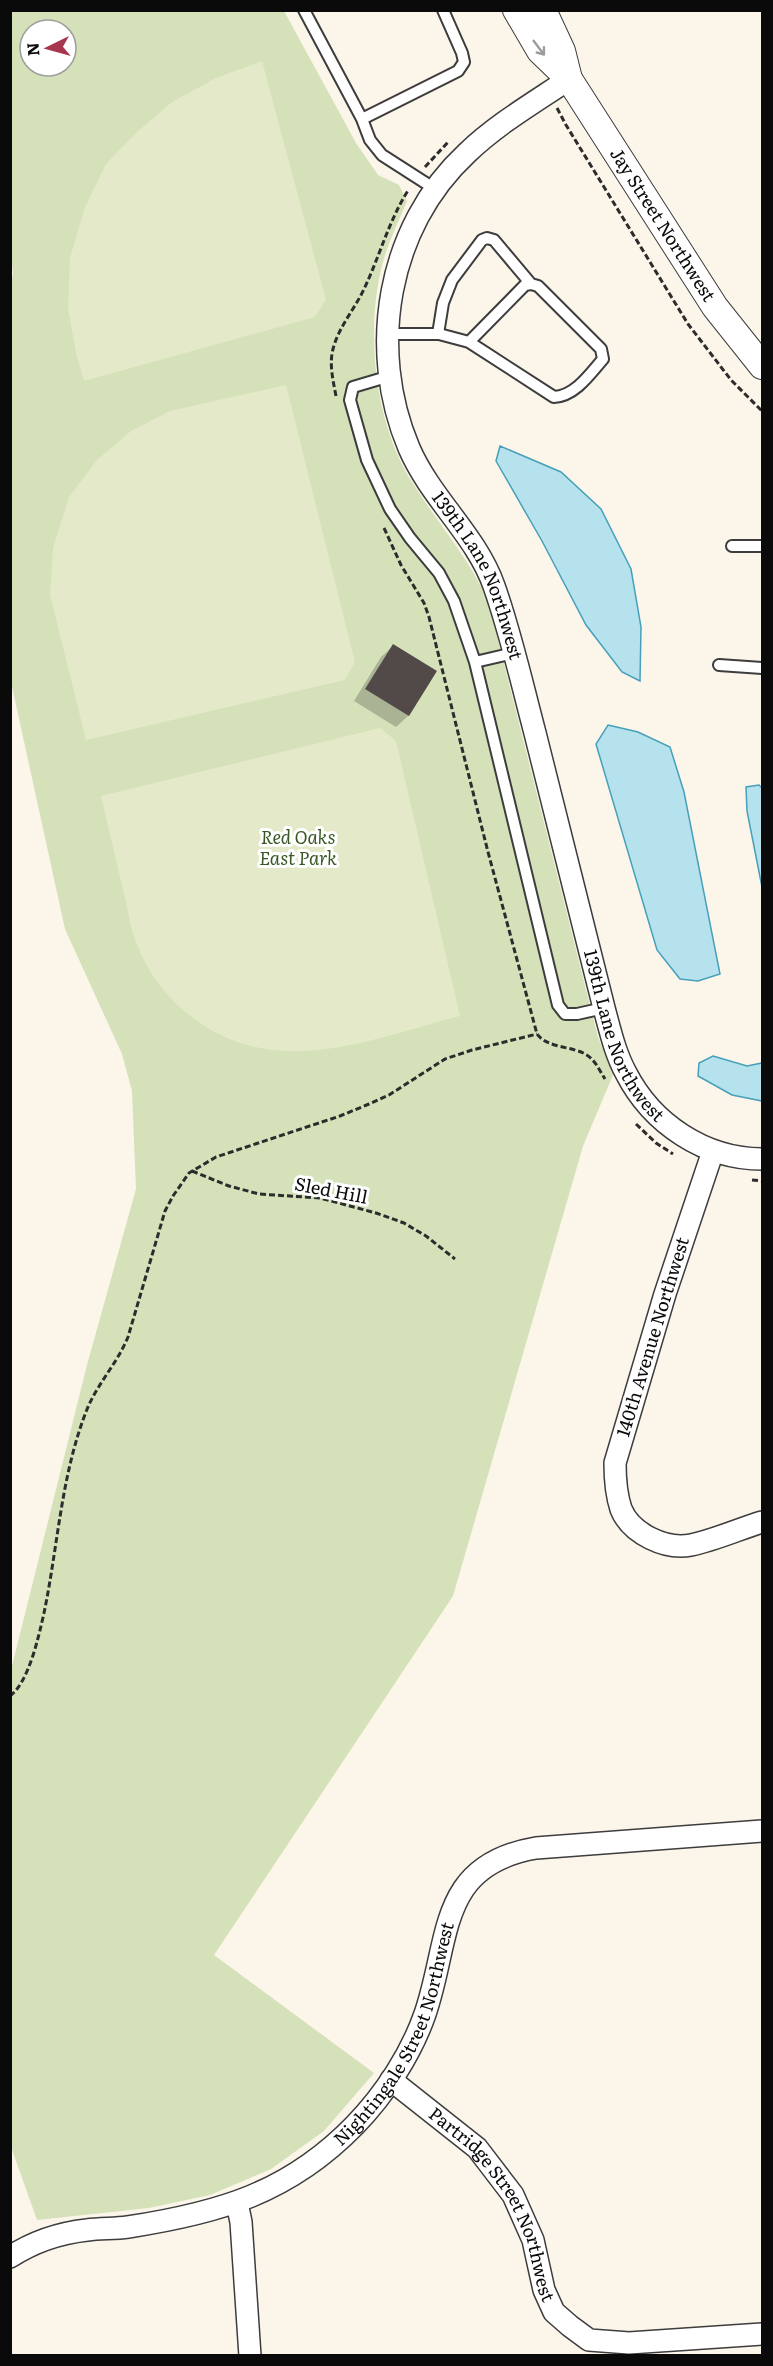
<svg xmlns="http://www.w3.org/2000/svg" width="773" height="2366" viewBox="0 0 773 2366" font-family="Literata,serif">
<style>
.green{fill:#d5e1b9;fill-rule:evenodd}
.pitch{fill:#e4eac9}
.water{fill:#b6e2ed;stroke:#46a0ba;stroke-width:1.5}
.shadow{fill:#0003}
.building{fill:#514a48}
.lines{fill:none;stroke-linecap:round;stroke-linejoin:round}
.service-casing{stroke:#3d3d3d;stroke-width:14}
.minor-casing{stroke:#3d3d3d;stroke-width:24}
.tertiary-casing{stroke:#3d3d3d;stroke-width:28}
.path{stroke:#2c2c2c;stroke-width:3;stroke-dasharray:6 3;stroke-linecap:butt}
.service{stroke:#fff;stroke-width:10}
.minor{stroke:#fff;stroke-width:21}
.tertiary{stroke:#fff;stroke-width:26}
.oneway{stroke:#9d9d9d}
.labels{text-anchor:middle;stroke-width:6;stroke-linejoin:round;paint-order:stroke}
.street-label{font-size:18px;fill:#0a0a0a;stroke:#fff}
.park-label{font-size:18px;font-style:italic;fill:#385824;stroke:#fff}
</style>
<rect width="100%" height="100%" fill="#fcf5ea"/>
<!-- green -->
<path class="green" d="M10 11H284L356 143 378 175 399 185 407 201C397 225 385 249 380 274 366 340 376 428 414 485 440 526 467 556 488 600L598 1037 613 1075 583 1146 453 1596 214 1955 374 2073 324 2131 271 2169 210 2195 149 2208 37 2220 10 2144 11 1670 87 1365 136 1189 132 1091 122 1054 65 929 11 682 10 283 13 274 10 246ZM30 30H66V66H30Z"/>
<!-- pitch -->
<path class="pitch" d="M262 61 326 300 315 317 84 381 76 353 68 308 70 258 85 207 106 164 136 133 172 102 216 78Z
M286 385 355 662 345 680 86 740 50 595 53 548 69 497 97 460 131 431 170 411Z
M380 728 396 741 460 1016C370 1039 277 1081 193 1018 169 1000 149 975 138 947 131 932 129 914 125 898 117 864 109 830 101 796Z"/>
<!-- water -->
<path class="water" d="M500 446 561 472 601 509 631 569 641 627 640 681 622 672 586 625 542 541 496 461Z
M608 725 638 732 670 747 684 792 720 974 698 981 680 979 657 950 596 744Z
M759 785 762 788V887L747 811 746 787Z
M713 1056 747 1066 762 1063V1101L732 1095 698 1076 699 1063Z"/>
<!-- shadow -->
<path class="shadow" d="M393 646 435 671 408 716 396 727 354 701 381 657Z"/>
<!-- building -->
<path class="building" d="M393 644 437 671 409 716 365 689Z"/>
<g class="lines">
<defs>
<path id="service" d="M304 10 362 119 370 140 382 155 435 189
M362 119 458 71 464 62 462 53 443 10
M388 334H439L469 342 554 397C575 396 590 374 603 359L601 349 538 286 531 284 525 285 469 342
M438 334 443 303 452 280 482 240 487 238 494 240 531 284
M390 376 353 387 350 400 367 460 390 509 410 538 439 573 454 601 475 662 558 1005 565 1014H577L604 1008
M732 546H762
M475 662 514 653
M719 665 762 668"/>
<g id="minor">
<path id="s1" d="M569 79C535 102 497 124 467 153 387 227 367 349 409 448 431 499 476 535 494 586 511 634 522 684 535 733 558 825 581 916 604 1008 610 1030 615 1053 626 1073 652 1124 705 1159 762 1159"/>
<path d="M713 1151 665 1294 615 1463C615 1479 616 1494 621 1509 631 1534 666 1550 691 1545 715 1540 739 1529 762 1522"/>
<path id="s2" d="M391 2080 477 2148 513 2195 533 2240 544 2290 554 2312 570 2326 589 2340 629 2343 762 2334"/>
<path d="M237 2203 241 2222 250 2356"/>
<path id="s3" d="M10 2257C33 2242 60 2233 87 2230 101 2228 114 2229 128 2227 219 2213 289 2193 355 2125 385 2094 411 2054 425 2014 451 1938 437 1865 536 1848L762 1831"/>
</g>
<g id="tertiary">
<path id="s4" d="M516 10 540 51 569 79 715 307 762 366"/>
<path d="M543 10 562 51 569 79"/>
</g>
</defs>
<!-- service casing -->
<use href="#service" class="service-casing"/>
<!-- minor casing -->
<use href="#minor" class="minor-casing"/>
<!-- tertiary casing -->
<use href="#tertiary" class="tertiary-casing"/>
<!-- path -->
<path class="path" d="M557 108 566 125 688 324 731 380 762 411
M425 167 449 141
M336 396C333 380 329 364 333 349 339 326 355 309 365 287 380 255 389 220 409 189
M384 528 401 565 424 603 429 617 488 852 537 1034C547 1048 571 1046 585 1054 595 1059 599 1070 605 1079
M636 1124 656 1143 673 1154
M192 1171 229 1186 259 1194 320 1198 376 1213 404 1223 426 1236 455 1259
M752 1180 762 1181
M10 1696C29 1682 39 1635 44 1613 58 1546 61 1476 86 1412 96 1385 117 1364 128 1337L165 1211 173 1196 189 1173 216 1157 340 1116 369 1104 389 1095 445 1059 472 1050 537 1034"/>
<!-- service -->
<use href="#service" class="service"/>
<!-- minor -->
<use href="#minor" class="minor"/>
<!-- tertiary -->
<use href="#tertiary" class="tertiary"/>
</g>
<!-- one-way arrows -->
<defs><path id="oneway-shaft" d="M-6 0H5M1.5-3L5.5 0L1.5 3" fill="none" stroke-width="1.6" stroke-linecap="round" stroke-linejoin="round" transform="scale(1.5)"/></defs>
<use class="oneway" href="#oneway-shaft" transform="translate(539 48) rotate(53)"/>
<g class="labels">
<!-- street labels -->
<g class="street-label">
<text dy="6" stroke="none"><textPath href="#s4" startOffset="261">Jay Street Northwest</textPath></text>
<text dy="6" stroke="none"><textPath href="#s1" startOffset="592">139th Lane Northwest</textPath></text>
<text dy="6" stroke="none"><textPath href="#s1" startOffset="1078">139th Lane Northwest</textPath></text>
<text transform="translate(331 1191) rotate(11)" y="6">Sled Hill</text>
<text transform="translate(653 1337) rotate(-73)" y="6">140th Avenue Northwest</text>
<text dy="6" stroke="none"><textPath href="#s3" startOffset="478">Nightingale Street Northwest</textPath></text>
<text dy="6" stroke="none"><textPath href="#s2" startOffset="166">Partridge Street Northwest</textPath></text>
</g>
<!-- park labels -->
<g class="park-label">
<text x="298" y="844">Red Oaks<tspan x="298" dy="21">East Park</tspan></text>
</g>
</g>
<!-- border -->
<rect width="773" height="2366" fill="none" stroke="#0a0a0a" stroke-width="24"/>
<!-- north arrow -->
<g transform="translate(48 48) rotate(265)"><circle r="28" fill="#ffffff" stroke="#9d9d9d" stroke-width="1.5"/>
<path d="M0-4.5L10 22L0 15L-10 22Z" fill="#a7364f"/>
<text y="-9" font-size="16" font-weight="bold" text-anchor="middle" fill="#0a0a0a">N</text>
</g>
</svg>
